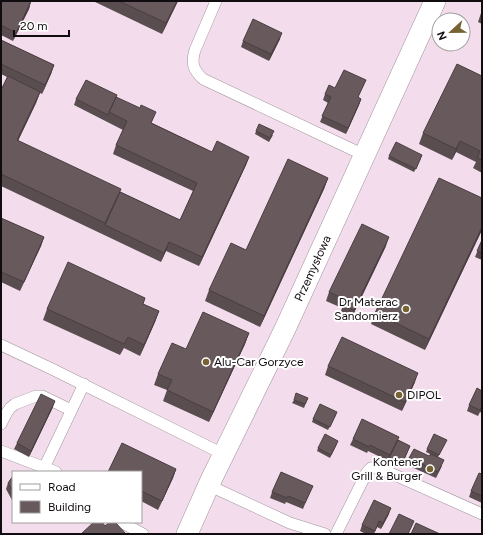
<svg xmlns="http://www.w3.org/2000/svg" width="483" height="535" viewBox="0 0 483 535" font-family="Figtree,sans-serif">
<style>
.built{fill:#f3ddec;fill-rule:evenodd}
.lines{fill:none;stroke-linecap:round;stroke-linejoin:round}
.lane-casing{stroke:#a1939c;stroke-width:12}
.street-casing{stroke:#a1939c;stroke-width:22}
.lane{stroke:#fff;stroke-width:11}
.street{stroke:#fff;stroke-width:21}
.wall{fill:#594d50}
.shaded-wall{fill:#493e41}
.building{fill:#68595d;stroke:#493e41}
.poi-dot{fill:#776332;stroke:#fff;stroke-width:1.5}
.labels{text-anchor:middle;stroke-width:4;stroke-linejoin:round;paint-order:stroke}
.street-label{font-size:12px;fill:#110c10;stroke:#fff}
.poi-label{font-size:12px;fill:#110c10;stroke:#fff;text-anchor:end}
</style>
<rect width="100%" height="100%" fill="#f8e9f3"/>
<!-- built -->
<path class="built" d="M1 1H482V534H1ZM439 20H463V44H439ZM13 472H141V522H13Z"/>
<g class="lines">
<defs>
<path id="lane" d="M216 1 195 50C191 63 193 70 203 79L364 155
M1 345 52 369 223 454
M1 424 6 414 10 408 15 404 36 396H42L71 410
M1 451 56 472
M44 468 84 384
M208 485 290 523 325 534
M121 522 143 534
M336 534 367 472 371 468 377 467 482 514"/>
<g id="street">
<path id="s1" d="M187 534 211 480 285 329 435 1"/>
</g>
</defs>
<!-- lane casing -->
<use href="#lane" class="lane-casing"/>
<!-- street casing -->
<use href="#street" class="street-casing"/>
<!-- lane -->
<use href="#lane" class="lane"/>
<!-- street -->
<use href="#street" class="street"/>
</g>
<!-- wall -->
<path class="wall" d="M1 1H31L29 9 13 41 1 35Z
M93 1H178L162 34Z
M482 10V24L478 22Z
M280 39 269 61 241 47 243 41Z
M1 40 54 65 51 74 42 94 40 93 36 103 18 141 121 192 180 220 193 191 113 154 116 145 123 130 74 105 76 99 116 97 152 123 212 152 249 157 246 165 199 266 166 251 161 262 1 186V90L7 77 1 74Z
M482 76V173L473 168 476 162 456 152 452 160 419 144 423 133Z
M366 80 358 97 361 99 359 105 346 134 320 122 328 103 323 100 325 94 335 88Z
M256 131 273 135 269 142 255 134Z
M389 156 421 158 414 172 388 159Z
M328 178 324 189 260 327 205 301 209 290 246 250Z
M482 198V230L425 350 371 324 375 313Z
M1 218 44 237 41 246 20 291 1 282Z
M482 240V260L475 257Z
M386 246 351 319 340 314 342 308 326 301 329 292Z
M143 304 159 311 155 322 140 356 124 348 120 355 43 320 47 309Z
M249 333 245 344 209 422 163 401 167 390 154 385 158 374 186 349Z
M328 366 415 382 402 411 325 375Z
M482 391V413L480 412 478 416 467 411 469 405Z
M308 398 304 408 292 403 294 400Z
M53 407 29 457 14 449 17 443Z
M336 415 328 430 312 422 313 419Z
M353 439 398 440 410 446 401 467 368 451 367 453 350 445Z
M445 443 438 457 442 466 436 478 407 465 409 458 429 456 430 454 426 452 427 449Z
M337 444 330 458 317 451 318 448Z
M176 469 173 478 158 510 141 501V472Z
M482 474V503L469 497 471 491Z
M13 476V502L6 489 8 483Z
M272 492H310L303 509 286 502 285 504 270 498Z
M389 514 381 529 377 527 374 534H366L360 531 362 525Z"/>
<!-- shaded-wall -->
<path class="shaded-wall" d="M31 1 29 9 13 41 16 33Z
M177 1H178L162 34 166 23Z
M282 33 280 39 269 61 271 54Z
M54 65 51 74 42 94 45 85Z
M40 92 36 103 13 151 17 140Z
M361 99 359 105 346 134 348 128Z
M460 141 456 152 452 160 456 149Z
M249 157 246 165 199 266 202 257Z
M328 178 324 189 260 327 264 316Z
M482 227V230L425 350 429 339Z
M44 237 41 246 20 291Z
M389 237 386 246 351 319 354 310Z
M169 242 166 251 161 262 164 253Z
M159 311 155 322 140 356 144 345Z
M249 333 245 344 209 422 213 412Z
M418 373 415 382 402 411 405 402Z
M55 401 53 407 29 457 31 451Z
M176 469 173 478 158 510 162 501Z
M391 508 389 514 381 529 383 523Z"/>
<!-- building -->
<path class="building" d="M1 1H31L16 33 1 25Z
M119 1H177L166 23Z
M253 19 282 33 271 54 243 41Z
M1 40 54 65 45 85 1 64Z
M457 64 482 76V160L477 158 480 151 460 141 456 149 423 133Z
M344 70 366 80 358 97 361 99 348 128 322 116 331 97 325 94 329 85 335 88Z
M8 76 40 92 17 140 121 189 105 223 1 174V90Z
M86 80 117 95 108 115 76 99Z
M116 97 140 108 141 105 156 112 151 123 212 152 217 141 249 157 202 257 169 242 164 253 105 225 120 192 180 220 197 183 116 145 127 121 109 112Z
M259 124 274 131 270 138 256 131Z
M396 142 422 155 416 169 389 156Z
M288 159 328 178 264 316 209 290 231 243 246 250Z
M439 178 482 198V227L429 339 375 313Z
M1 218 44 237 24 282 1 272Z
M362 224 389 237 354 310 343 305 346 300 329 292Z
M482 240V253L477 251Z
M68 262 145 298 143 304 159 311 144 345 128 337 124 344 47 309Z
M203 312 249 333 213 412 167 390 172 380 158 374 172 343 186 349Z
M342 337 418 373 405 402 328 366Z
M477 388 482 391V406L480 410 469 405Z
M296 393 308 398 305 404 294 400Z
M41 394 55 401 31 451 17 443Z
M320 404 337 412 330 427 313 419Z
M362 419 399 437 390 455 370 445 369 447 353 439Z
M325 434 338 441 331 455 318 448Z
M434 434 447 440 439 455 427 449Z
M398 440 410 446 402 464 389 458Z
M122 443 176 469 162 501 141 491V472H108Z
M414 449 429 456 431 454 444 460 438 472 409 458Z
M281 472 313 486 305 503 288 496 287 498 272 492Z
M479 473 482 474V496L471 491Z
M13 476V492L8 483Z
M374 500 391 508 383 523 379 521 375 531 362 525Z
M399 514 414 521 408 534H389Z
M94 522H102L105 526 110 522H115L126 534H81Z
M416 523 440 534H411Z"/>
<!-- markers -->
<g class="poi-dot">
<circle cx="406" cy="309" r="4"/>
<circle cx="206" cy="362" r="4"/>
<circle cx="399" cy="395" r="4"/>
<circle cx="430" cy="469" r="4"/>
</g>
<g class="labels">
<!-- street labels -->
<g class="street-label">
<text dy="4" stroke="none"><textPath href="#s1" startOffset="294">Przemysłowa</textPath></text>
</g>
<!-- poi labels -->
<g class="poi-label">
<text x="398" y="306">Dr Materac<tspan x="398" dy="14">Sandomierz</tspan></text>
<text x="214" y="366" text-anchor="start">Alu-Car Gorzyce</text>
<text x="407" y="399" text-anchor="start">DIPOL</text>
<text x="422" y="466">Kontener<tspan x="422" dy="14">Grill &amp; Burger</tspan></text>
</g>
</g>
<!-- border -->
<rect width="483" height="535" fill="none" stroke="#110c10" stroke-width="4"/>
<!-- legend -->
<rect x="12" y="471" width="130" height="52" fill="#ffffff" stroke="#a09e9f"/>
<rect x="20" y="484" width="20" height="6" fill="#ffffff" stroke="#a09e9f"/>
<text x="48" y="491" font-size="12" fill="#110c10">Road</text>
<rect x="20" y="501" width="20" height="12" fill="#68595d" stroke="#a09e9f"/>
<text x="48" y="511" font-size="12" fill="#110c10">Building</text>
<!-- north arrow -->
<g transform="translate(451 32) rotate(248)"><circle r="19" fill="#ffffff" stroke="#a09e9f"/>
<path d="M0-3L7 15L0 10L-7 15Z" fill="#776332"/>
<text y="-6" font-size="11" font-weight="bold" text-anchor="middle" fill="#110c10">N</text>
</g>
<!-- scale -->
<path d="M14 30v6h55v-6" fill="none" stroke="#110c10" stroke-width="2"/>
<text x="20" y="30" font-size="12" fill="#110c10" stroke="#ffffff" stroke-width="3" paint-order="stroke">20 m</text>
</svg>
